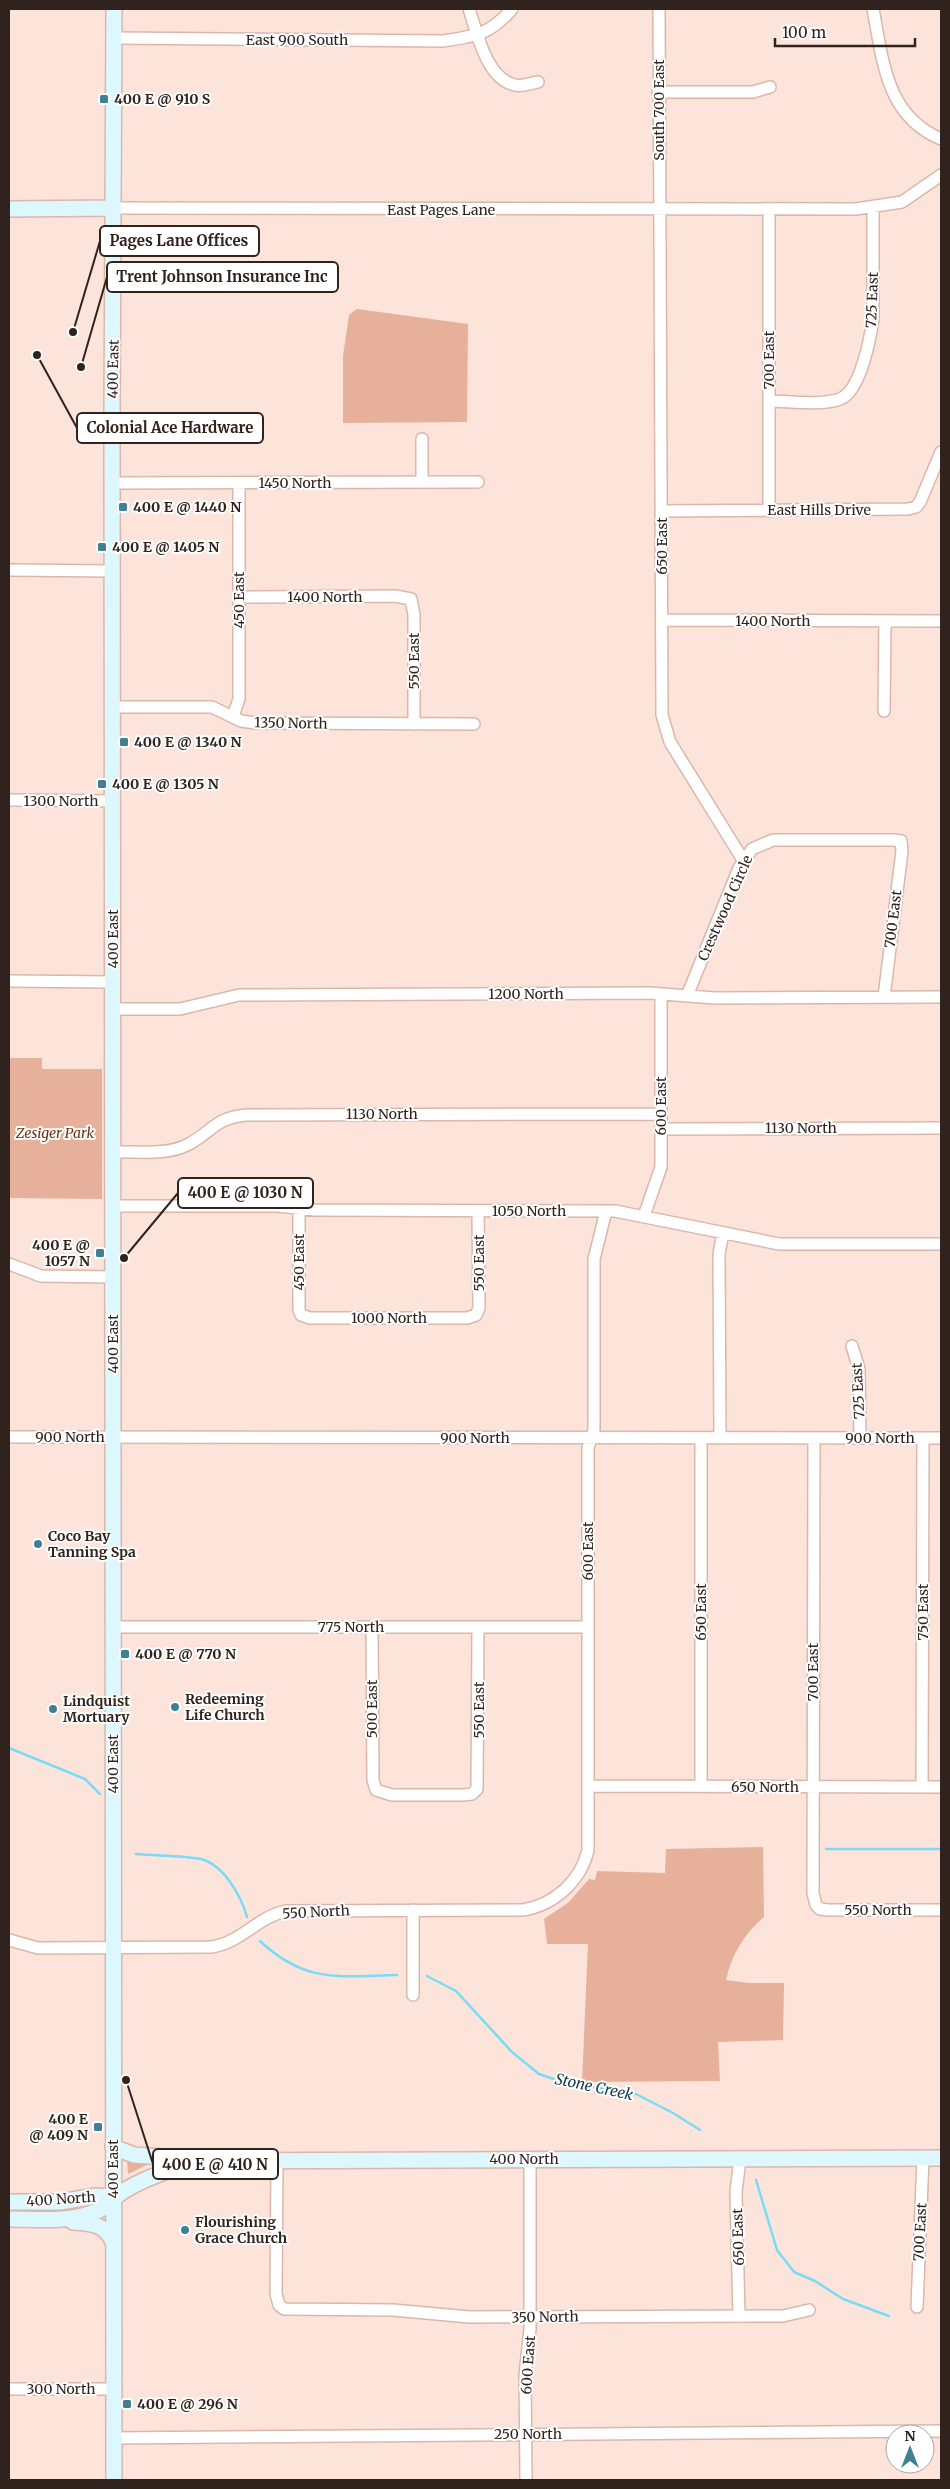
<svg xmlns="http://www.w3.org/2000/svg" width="950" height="2489" viewBox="0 0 950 2489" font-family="Merriweather,serif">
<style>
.green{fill:#e6b09a}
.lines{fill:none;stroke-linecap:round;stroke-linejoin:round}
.stream{stroke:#78dbf7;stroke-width:2.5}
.street-casing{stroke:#dcb7a9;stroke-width:14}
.secondary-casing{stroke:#dcb7a9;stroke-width:18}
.street{stroke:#fff;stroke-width:11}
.secondary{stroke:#ddf7fe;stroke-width:15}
.poi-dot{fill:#3f8093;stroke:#fff;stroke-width:2}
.labels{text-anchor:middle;stroke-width:4;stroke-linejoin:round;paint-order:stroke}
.street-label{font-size:14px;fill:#30221c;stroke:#fff}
.poi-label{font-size:14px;font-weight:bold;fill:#30221c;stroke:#fff;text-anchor:start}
.park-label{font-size:14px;font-style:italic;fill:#722f0e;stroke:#fff}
.water-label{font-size:15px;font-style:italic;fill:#0d3b47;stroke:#fff}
.leader{fill:none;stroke:#30221c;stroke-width:2}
.callout-dot{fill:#30221c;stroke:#fff;stroke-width:2}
.callout{fill:#fff;stroke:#30221c;stroke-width:2}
.callout-label{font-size:15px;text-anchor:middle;font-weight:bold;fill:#30221c}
</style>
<rect width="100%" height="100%" fill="#fce4db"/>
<!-- green -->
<path class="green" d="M357 309 468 324 467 422 343 423V356L349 315Z
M9 1058H42V1069H102V1199L9 1198Z
M763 1847 764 1917C744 1934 732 1954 726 1980L748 1983H784L783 2040 718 2042 720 2081 582 2082 588 1944H547L544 1919 569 1902 589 1879 595 1880 597 1871 665 1873 666 1849Z
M127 2160 153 2162 128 2174Z"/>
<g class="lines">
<!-- stream -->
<path class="stream" d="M9 1748 85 1779 100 1794
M826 1849H941
M136 1854C157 1856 181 1855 201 1859 224 1865 241 1896 247 1917
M260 1941C306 1984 338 1976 397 1975
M427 1976 456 1991 512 2052 539 2074 565 2083 632 2092 673 2113 700 2130
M756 2180 777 2250 794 2272 815 2281 843 2299 889 2316"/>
<defs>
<path id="street" d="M469 9C477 32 486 79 515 85 521 87 531 83 538 82
M659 9 662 715 670 742 743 860
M873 9C883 61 886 116 941 139
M114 38 443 41C476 36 489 35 512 9
M658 92H753L770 87
M113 208 856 209 902 202 941 175
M769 210V511
M769 401C789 401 821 406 840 399 860 392 870 340 873 319V208
M422 439V482
M112 483 478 482
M662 511 908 509 916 507 920 502 941 452
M9 570 112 571
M239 597 395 596 411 599 414 615V724
M662 620 941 621
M112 707H212L241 721 255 723 474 724
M884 711 885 621
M233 716 239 699V483
M9 800 112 801
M9 981 113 982
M687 996 739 868 752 849 773 840H894L901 841 902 851 884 997
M113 1009H180L239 995 649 993 715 998 941 997
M661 1129 941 1128
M113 1152C137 1151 167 1156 189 1144 213 1131 215 1118 246 1115L661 1114
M113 1206H277L315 1210 615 1211 779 1244H941
M299 1209V1310L301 1315 310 1318H467L476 1315 479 1308 478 1211
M644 1216 661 1167V994
M9 1264 41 1276 113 1277
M852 1346 859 1369 860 1438
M9 1437 941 1438
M701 1438V1786
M720 1438 719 1254 723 1233
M814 1438 813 1893 816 1905 820 1909 828 1910H941
M113 1627H588
M372 1627 373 1780 376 1790 392 1795H463L472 1794 477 1789 478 1627
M588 1786 941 1787
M922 1787 923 1438
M9 1940 38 1948 211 1947C241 1943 257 1917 286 1911L523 1910C554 1905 581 1881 588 1850V1448L594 1430V1259L606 1211
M413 1995V1910
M277 2161 276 2294 279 2305 284 2309 393 2310 469 2317 783 2316 809 2310
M917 2307 923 2158
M739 2316 736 2192 740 2159
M9 2389H114
M114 2438 941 2431
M526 2480 525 2375 530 2329V2159"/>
<path id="secondary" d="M9 209 113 208
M113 2147 134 2155 194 2159
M9 2202H60L96 2196 113 2197
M9 2219C37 2219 71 2223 97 2211 105 2208 108 2201 115 2197 137 2180 181 2164 208 2161L941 2158
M73 2222C92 2223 106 2224 114 2244
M114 2480 112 417 114 9"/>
</defs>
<!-- street casing -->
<use href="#street" class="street-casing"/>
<!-- secondary casing -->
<use href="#secondary" class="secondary-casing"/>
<!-- street -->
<use href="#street" class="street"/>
<!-- secondary -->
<use href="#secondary" class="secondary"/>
</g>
<!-- markers -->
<g class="poi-dot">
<rect x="99" y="94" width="10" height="10" rx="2.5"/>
<rect x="118" y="502" width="10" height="10" rx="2.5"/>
<rect x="97" y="542" width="10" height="10" rx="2.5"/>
<rect x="119" y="737" width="10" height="10" rx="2.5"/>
<rect x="97" y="779" width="10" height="10" rx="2.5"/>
<rect x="95" y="1248" width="10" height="10" rx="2.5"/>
<circle cx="38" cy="1544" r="5"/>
<rect x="120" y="1649" width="10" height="10" rx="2.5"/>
<circle cx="175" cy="1707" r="5"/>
<circle cx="53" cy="1709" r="5"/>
<rect x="93" y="2122" width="10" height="10" rx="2.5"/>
<circle cx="185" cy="2230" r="5"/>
<rect x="122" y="2399" width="10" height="10" rx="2.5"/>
</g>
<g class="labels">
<!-- street labels -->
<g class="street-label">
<text x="297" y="45">East 900 South</text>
<text transform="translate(659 110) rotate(-90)" y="5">South 700 East</text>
<text x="441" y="215">East Pages Lane</text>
<text transform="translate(872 300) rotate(-88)" y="5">725 East</text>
<text transform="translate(769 360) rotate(-90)" y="5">700 East</text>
<text transform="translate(113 369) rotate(-89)" y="5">400 East</text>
<text x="295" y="488">1450 North</text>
<text x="819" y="515">East Hills Drive</text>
<text transform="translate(662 546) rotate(-90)" y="5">650 East</text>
<text x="325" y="602">1400 North</text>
<text transform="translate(239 600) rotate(-90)" y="5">450 East</text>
<text x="773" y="626">1400 North</text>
<text transform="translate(414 661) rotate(-90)" y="5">550 East</text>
<text transform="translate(291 723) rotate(1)" y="5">1350 North</text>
<text x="61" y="806">1300 North</text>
<text transform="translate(725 908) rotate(-66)" y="5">Crestwood Circle</text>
<text transform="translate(893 919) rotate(-83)" y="5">700 East</text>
<text transform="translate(113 939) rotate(-90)" y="5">400 East</text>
<text x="526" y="999">1200 North</text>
<text transform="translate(661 1106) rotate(-90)" y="5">600 East</text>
<text x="382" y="1119">1130 North</text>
<text x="801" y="1133">1130 North</text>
<text x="529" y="1216">1050 North</text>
<text transform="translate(299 1262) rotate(-90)" y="5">450 East</text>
<text transform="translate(479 1263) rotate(-90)" y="5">550 East</text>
<text x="389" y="1323">1000 North</text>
<text transform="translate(113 1344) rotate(-90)" y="5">400 East</text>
<text transform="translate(858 1391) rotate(-93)" y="5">725 East</text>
<text x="70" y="1442">900 North</text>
<text x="475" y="1443">900 North</text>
<text x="880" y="1443">900 North</text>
<text transform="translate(588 1551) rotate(-90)" y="5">600 East</text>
<text transform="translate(701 1612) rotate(-90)" y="5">650 East</text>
<text transform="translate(923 1612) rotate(-90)" y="5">750 East</text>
<text x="351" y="1632">775 North</text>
<text transform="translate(813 1672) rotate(-90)" y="5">700 East</text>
<text transform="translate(372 1709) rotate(-90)" y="5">500 East</text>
<text transform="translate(479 1710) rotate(-90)" y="5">550 East</text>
<text transform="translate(113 1764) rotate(-90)" y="5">400 East</text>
<text x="765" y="1792">650 North</text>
<text x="878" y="1915">550 North</text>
<text transform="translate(316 1912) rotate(-3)" y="5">550 North</text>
<text x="524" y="2164">400 North</text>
<text transform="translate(113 2169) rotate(-90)" y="5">400 East</text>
<text transform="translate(61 2199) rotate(-4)" y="5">400 North</text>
<text transform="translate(920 2232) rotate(-87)" y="5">700 East</text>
<text transform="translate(738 2237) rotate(-92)" y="5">650 East</text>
<text transform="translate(545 2317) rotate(-1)" y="5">350 North</text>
<text transform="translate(528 2365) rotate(-86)" y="5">600 East</text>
<text x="61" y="2394">300 North</text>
<text x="528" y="2439">250 North</text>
</g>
<!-- poi labels -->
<g class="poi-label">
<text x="114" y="104">400 E @ 910 S</text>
<text x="133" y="512">400 E @ 1440 N</text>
<text x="112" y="552">400 E @ 1405 N</text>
<text x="134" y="747">400 E @ 1340 N</text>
<text x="112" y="789">400 E @ 1305 N</text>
<text x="90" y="1250" text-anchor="end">400 E @<tspan x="90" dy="16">1057 N</tspan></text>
<text x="48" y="1541">Coco Bay<tspan x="48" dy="16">Tanning Spa</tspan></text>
<text x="135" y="1659">400 E @ 770 N</text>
<text x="185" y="1704">Redeeming<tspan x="185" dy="16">Life Church</tspan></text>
<text x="63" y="1706">Lindquist<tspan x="63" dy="16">Mortuary</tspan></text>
<text x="88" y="2124" text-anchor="end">400 E<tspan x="88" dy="16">@ 409 N</tspan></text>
<text x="195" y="2227">Flourishing<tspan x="195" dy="16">Grace Church</tspan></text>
<text x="137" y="2409">400 E @ 296 N</text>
</g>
<!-- park labels -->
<g class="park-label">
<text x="55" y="1138">Zesiger Park</text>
</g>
<!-- water labels -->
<g class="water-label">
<text transform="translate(594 2087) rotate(12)" y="5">Stone Creek</text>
</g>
</g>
<!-- callouts -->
<path class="leader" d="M73 332L100 241M81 367L107 277M37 355L77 428M124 1258L178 1193M126 2080L153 2164"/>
<g class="callout-dot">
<circle cx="73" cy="332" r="5"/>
<circle cx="81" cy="367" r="5"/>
<circle cx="37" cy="355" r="5"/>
<circle cx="124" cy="1258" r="5"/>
<circle cx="126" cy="2080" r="5"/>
</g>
<g class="callout">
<rect x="100" y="226" width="159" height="30" rx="5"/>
<rect x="107" y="262" width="231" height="30" rx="5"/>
<rect x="77" y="413" width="186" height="30" rx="5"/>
<rect x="178" y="1178" width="135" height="30" rx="5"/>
<rect x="153" y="2149" width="125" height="30" rx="5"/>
</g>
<g class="callout-label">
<text x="179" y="246">Pages Lane Offices</text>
<text x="222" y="282">Trent Johnson Insurance Inc</text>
<text x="170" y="433">Colonial Ace Hardware</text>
<text x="245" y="1198">400 E @ 1030 N</text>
<text x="215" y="2170">400 E @ 410 N</text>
</g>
<!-- border -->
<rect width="950" height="2489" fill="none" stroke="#30221c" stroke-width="20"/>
<!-- north arrow -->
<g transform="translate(910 2449)"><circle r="24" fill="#ffffff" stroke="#aca7a4"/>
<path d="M0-4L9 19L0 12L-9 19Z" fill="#3f8093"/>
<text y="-8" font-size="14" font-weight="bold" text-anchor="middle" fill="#30221c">N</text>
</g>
<!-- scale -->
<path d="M775 38v8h140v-8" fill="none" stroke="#30221c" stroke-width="2.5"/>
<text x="782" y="38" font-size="15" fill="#30221c" stroke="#ffffff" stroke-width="4" paint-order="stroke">100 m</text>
</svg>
